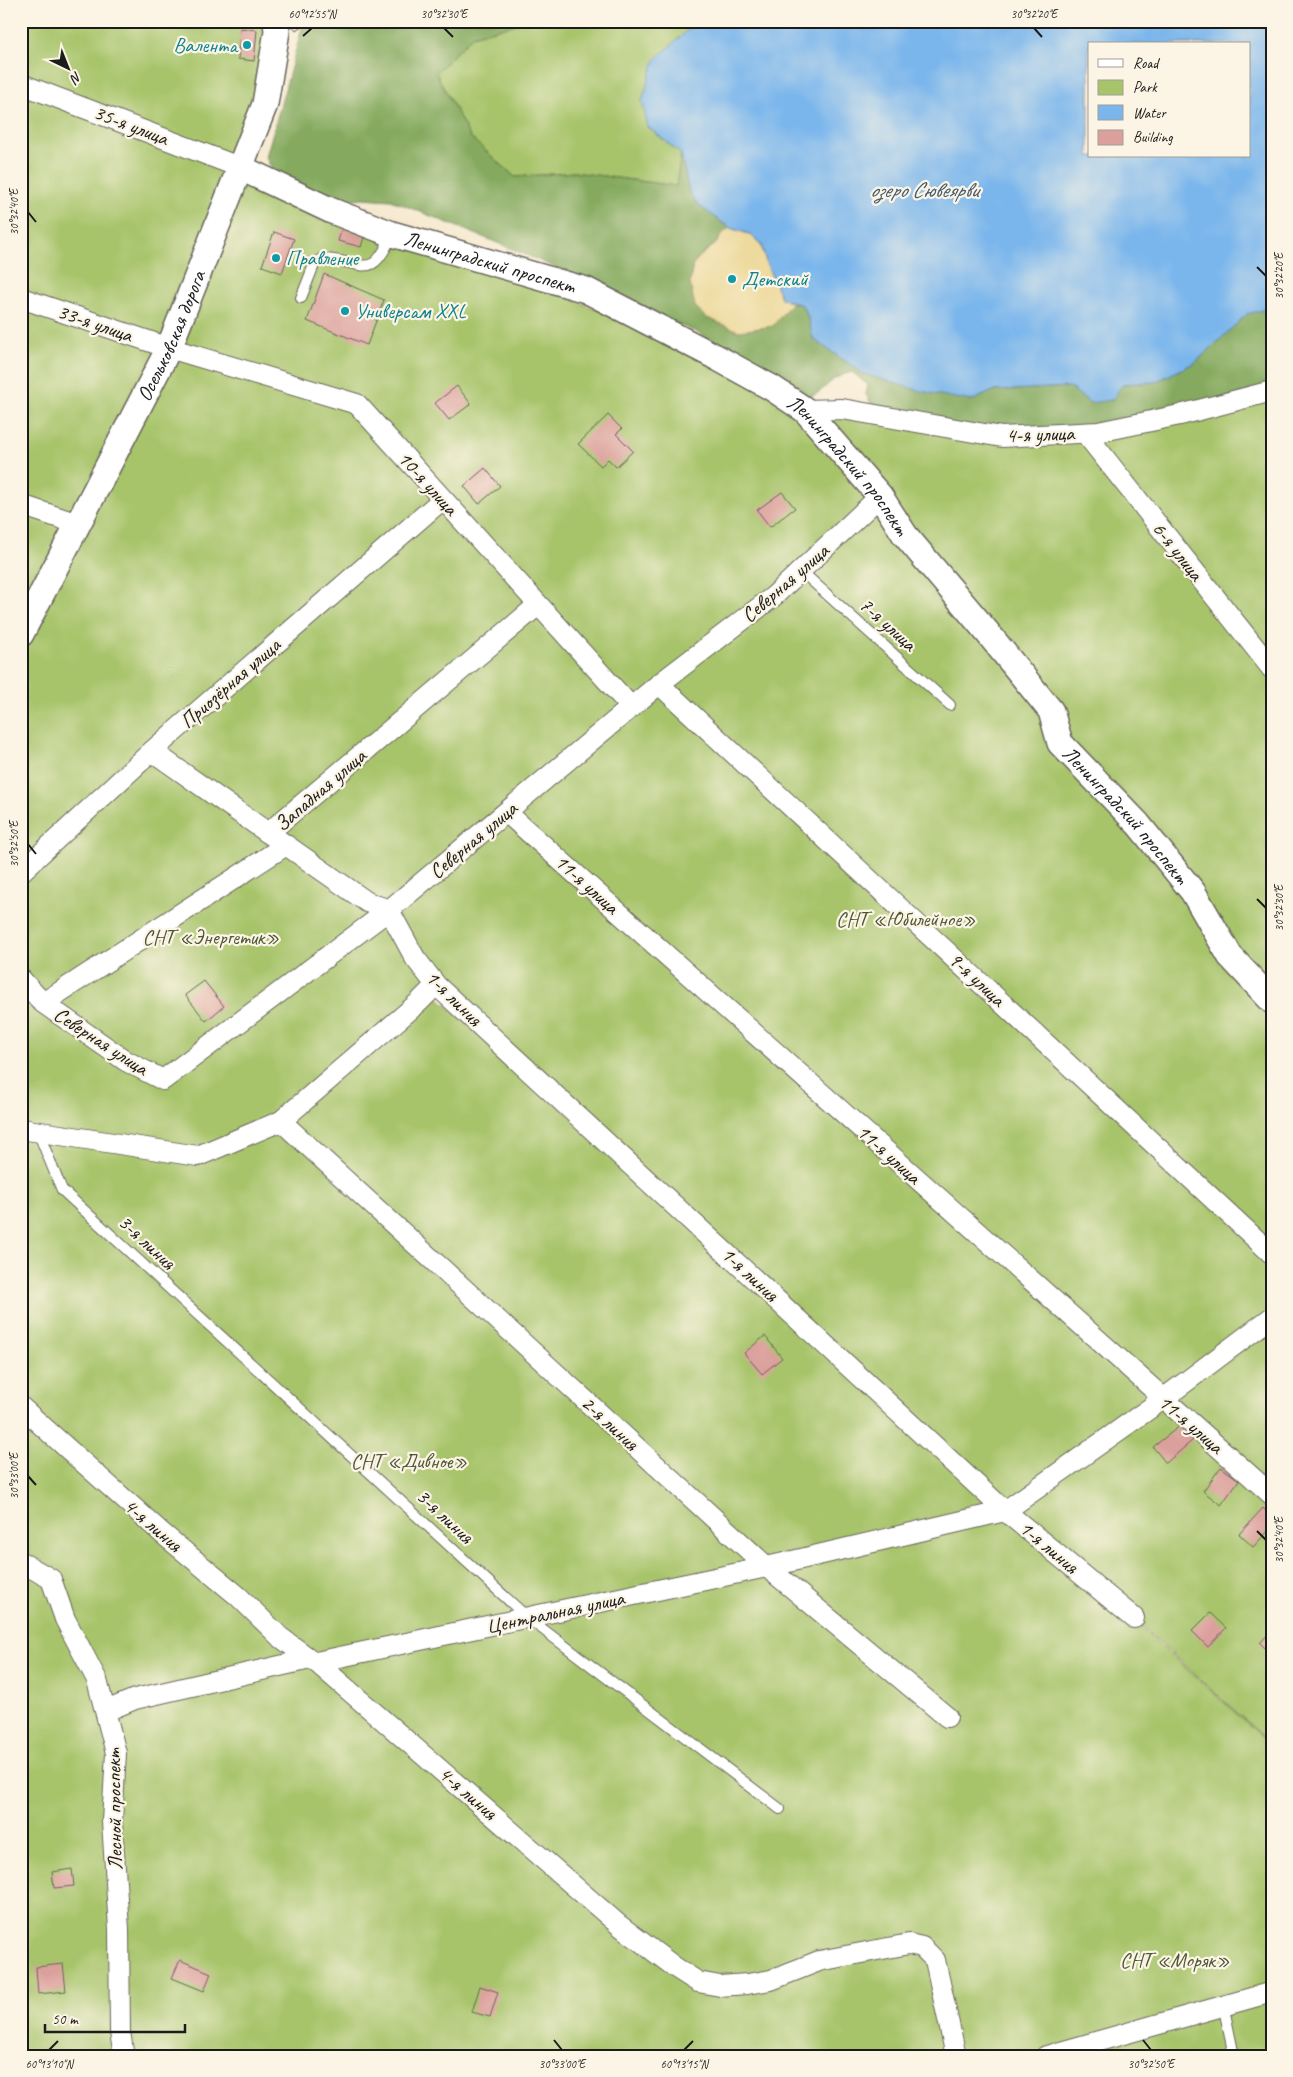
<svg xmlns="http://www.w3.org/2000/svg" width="1293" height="2077" viewBox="0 0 1293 2077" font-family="Caveat,sans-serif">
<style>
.green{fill:#a7c46b;stroke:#627044;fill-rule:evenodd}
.forest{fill:#85aa5f;stroke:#50633e}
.sand{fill:#eeda9e;stroke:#857b5d}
.water{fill:#7ab6ec;stroke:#4b6984;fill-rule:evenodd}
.building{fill:#dba09b}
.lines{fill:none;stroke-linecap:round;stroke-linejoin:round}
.service-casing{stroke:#68645b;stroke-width:12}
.minor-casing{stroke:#68645b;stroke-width:22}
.tertiary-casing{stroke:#68645b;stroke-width:28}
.service{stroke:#fff;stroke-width:10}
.minor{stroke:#fff;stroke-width:20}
.tertiary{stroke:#fff;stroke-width:25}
.ticks{fill:none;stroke:#1c1c1c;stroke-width:2}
.culture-dot{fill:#0f9aa8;stroke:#fcf5e5;stroke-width:2}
.labels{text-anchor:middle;stroke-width:4.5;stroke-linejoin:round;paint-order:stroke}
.culture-label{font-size:21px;fill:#0d838f;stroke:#fcf5e5;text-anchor:start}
.street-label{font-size:21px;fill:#1c1c1c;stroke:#fcf5e5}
.park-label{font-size:21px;fill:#4d5738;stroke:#fcf5e5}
.water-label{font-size:22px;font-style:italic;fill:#425a6f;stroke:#fcf5e5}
.neatline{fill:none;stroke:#1c1c1c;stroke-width:2}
.ticks-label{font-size:12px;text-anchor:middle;fill:#1c1c1c}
</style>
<rect width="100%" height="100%" fill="#fcf5e5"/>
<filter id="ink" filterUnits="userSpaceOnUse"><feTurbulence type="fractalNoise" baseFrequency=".02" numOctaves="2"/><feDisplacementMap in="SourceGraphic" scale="10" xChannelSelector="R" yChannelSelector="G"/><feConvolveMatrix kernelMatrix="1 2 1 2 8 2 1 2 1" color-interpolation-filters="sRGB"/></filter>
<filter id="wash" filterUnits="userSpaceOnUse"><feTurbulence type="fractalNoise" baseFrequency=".0096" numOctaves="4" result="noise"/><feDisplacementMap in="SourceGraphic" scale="20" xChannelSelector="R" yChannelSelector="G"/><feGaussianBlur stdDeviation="1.12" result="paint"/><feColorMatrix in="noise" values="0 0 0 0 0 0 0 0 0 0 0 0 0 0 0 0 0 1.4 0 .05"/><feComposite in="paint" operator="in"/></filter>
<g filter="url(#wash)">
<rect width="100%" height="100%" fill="#f6e9d0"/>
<!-- green -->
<path class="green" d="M21 21H276L240 167 714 356 805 410 1272 391V2056H21ZM436 985 1267 1740V1741L434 994Z
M694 21 648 127 681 154 676 186 574 172 515 177 470 137 436 73 472 36 520 22Z"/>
<!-- forest -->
<path class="forest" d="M304 21H527L472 36 436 73 470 137 515 177 574 172 676 186 681 154 689 192 698 205 730 228C722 233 720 240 713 245 708 250 702 253 698 258 682 277 696 299 705 317L739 331 773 326 792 302 802 305 808 317 813 339 971 401 993 391 1069 387 1090 403 1123 384 1155 382 1196 362 1247 313 1272 308V384L1113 432 1002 437 872 405 866 394 868 385 852 372C846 374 838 376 833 380 822 389 817 398 802 396L699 333 648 313 589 282 510 248 391 200 363 198 337 201 274 174 266 157Z"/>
<!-- sand -->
<path class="sand" d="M730 228 749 234 761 244 767 265 786 301 792 302 773 326 739 331 705 317 695 306 690 283 693 265 699 257 716 244 725 231Z"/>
<!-- water -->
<path class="water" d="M694 21H1272V308L1247 314 1196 362 1155 382 1123 384 1112 400 1090 403 1069 387 993 391 971 401 920 391 864 374 813 339 808 317 802 305 781 298 767 265 761 244 749 234 730 228 698 205 689 192 681 154 648 127 642 101 655 60 691 27ZM1089 44H1249V156H1089Z"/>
<g id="blocks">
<!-- building -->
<path class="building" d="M288 21H300L303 25 296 30Z
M240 28 257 30 254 61 238 59Z
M342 228 365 234 361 247 338 241Z
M274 232 294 239 282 273 262 266Z
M324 274 384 300 367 345 307 321Z
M457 386 471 404 449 420 435 403Z
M608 415 622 429 616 434 633 451 616 467 608 459 601 466 578 444Z
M485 468 500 486 479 504 464 486Z
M782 492 795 508 770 527 757 510Z
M204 981 224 1006 206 1021 185 995Z
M765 1336 782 1358 762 1374 744 1353Z
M1181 1425 1193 1440 1166 1463 1153 1447Z
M1221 1467 1239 1480 1221 1505 1203 1491Z
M1263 1508 1272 1517V1527L1253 1547 1239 1534Z
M1210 1613 1226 1628 1208 1647 1192 1631Z
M1272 1630V1651L1270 1653 1260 1643Z
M72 1869 74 1886 54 1888 52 1872Z
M180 1960 211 1973 204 1991 172 1978Z
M63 1964 66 1991 38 1994 36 1967Z
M480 1986 498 1992 490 2017 472 2012Z"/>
</g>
</g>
<g filter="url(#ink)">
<use href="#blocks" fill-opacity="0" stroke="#68645b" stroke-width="1"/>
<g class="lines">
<defs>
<path id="service" d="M301 298 314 265 321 259C362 259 371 285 392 234
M801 571 950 705
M38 1132 62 1190 528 1618 780 1809
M1223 2004 1234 2056"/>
<path id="minor" d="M21 84 239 167
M21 298 169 348 357 404 631 707
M805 410 842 409 1002 437 1098 432 1180 415 1272 391
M1085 433 1272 669
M21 505 78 524
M659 684 1272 1254
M152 751 268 833
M506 812 1272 1495
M286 845 367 902 389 910 415 958 436 985 1005 1511 1134 1618
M21 872 152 751 443 499
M21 979 43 1003 126 1061 163 1080 389 910 659 684 774 596 880 496
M43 1003 286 845 268 833 538 605
M281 1121 767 1567 947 1717
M21 1129 198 1156 281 1121 419 1002 436 985
M21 1407 163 1534 238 1596 280 1637 310 1659
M21 1562 51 1579 65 1619 97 1680 116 1753 112 1822 119 1929 120 2032 124 2056
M316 1662 619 1925 676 1968 698 1982 720 1986 747 1984 771 1980 819 1961 909 1944 922 1947 935 1960 956 2056
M106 1711 135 1699 310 1659 316 1662 767 1567 1005 1511 1163 1399 1272 1317
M1046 2056 1272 1992"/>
<g id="tertiary">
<path id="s1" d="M239 167 332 211 392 234 586 290 714 356 772 388 805 410 880 496 905 535 987 632 1051 711 1060 743 1138 824 1193 892 1230 956 1272 1001"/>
<path id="s2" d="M21 634 169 348 265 104 277 31 276 21"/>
</g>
</defs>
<!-- service casing -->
<use href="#service" class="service-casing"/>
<!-- minor casing -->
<use href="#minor" class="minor-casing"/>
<!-- tertiary casing -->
<use href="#tertiary" class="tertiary-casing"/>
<!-- service -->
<use href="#service" class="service"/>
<!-- minor -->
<use href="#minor" class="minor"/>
<!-- tertiary -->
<use href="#tertiary" class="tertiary"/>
</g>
</g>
<!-- ticks -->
<path class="ticks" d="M444 28 453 37M1034 28 1042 37M303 36 312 28M28 212 36 222M1257 267 1266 276M28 844 36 854M1257 899 1266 908M28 1476 36 1485M1257 1531 1266 1540M554 2040 562 2050M1143 2040 1151 2050M49 2050 58 2041M684 2050 693 2041"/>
<!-- markers -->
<g class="culture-dot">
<circle cx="247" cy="45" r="5"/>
<circle cx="276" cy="258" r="5"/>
<circle cx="732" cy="279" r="5"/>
<circle cx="345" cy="311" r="5"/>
</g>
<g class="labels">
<!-- culture labels -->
<g class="culture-label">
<text x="237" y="52" text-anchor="end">Валента</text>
<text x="286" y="265">Правление</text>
<text x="742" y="286">Детский</text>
<text x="355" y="318">Универсам XXL</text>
</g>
<!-- street labels -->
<g class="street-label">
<text transform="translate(131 125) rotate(21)" y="7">35-я улица</text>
<text dy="7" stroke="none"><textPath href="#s1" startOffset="269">Ленинградский проспект</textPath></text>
<text transform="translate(95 323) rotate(19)" y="7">33-я улица</text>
<text dy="7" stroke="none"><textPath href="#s2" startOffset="334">Осельковская дорога</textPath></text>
<text transform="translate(1040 434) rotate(-2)" y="7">4-я улица</text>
<text dy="7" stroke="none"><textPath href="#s1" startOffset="689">Ленинградский проспект</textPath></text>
<text transform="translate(428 483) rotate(48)" y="7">10-я улица</text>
<text transform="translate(1178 551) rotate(52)" y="7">6-я улица</text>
<text transform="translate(785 583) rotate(-41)" y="7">Северная улица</text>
<text transform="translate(888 624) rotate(42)" y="7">7-я улица</text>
<text transform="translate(230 683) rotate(-41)" y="7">Приозёрная улица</text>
<text transform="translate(320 790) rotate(-41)" y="7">Западная улица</text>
<text dy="7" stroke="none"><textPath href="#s1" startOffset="1139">Ленинградский проспект</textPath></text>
<text transform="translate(473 840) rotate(-40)" y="7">Северная улица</text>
<text transform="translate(587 884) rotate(42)" y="7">11-я улица</text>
<text transform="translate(977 979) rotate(43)" y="7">9-я улица</text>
<text transform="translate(454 998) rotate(45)" y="7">1-я линия</text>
<text transform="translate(101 1041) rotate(33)" y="7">Северная улица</text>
<text transform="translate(889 1154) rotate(42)" y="7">11-я улица</text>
<text transform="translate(147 1242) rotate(43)" y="7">3-я линия</text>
<text transform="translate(750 1274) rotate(43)" y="7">1-я линия</text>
<text transform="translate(610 1423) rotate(43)" y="7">2-я линия</text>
<text transform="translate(1191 1424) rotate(41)" y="7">11-я улица</text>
<text transform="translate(445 1516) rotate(43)" y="7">3-я линия</text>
<text transform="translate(153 1525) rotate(41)" y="7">4-я линия</text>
<text transform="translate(1049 1547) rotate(40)" y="7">1-я линия</text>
<text transform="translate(555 1612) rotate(-12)" y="7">Центральная улица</text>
<text transform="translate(468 1793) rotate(41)" y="7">4-я линия</text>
<text transform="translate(114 1809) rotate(-91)" y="7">Лесной проспект</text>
</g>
<!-- park labels -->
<g class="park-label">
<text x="906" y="926">СНТ «Юбилейное»</text>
<text x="211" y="944">СНТ «Энергетик»</text>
<text x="409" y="1468">СНТ «Дивное»</text>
<text x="1175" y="1967">СНТ «Моряк»</text>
</g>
<!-- water labels -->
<g class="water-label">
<text x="924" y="197">озеро Сювеярви</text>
</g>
</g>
<!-- margin -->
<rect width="1293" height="2077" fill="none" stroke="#fcf5e5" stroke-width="55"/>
<!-- legend -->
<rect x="1088" y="42" width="162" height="115" fill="#fcf5e5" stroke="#a29e95"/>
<rect x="1098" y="59" width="25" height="8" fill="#ffffff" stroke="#a29e95"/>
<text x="1133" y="68" font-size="15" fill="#1c1c1c">Road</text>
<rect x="1098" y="80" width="25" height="15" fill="#a7c46b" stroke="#a29e95"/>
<text x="1133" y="92" font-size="15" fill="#1c1c1c">Park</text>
<rect x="1098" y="105" width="25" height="15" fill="#7ab6ec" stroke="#a29e95"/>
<text x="1133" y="118" font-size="15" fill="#1c1c1c">Water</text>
<rect x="1098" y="130" width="25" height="15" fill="#dba09b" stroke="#a29e95"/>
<text x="1133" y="142" font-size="15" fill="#1c1c1c">Building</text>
<!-- north arrow -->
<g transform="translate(68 68) rotate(137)" stroke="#fcf5e5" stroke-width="4" paint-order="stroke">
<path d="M0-4L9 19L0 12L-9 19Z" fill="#1c1c1c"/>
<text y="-8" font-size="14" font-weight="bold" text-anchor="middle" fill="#1c1c1c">N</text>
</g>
<!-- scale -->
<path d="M45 2024v8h140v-8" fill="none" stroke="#1c1c1c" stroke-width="2.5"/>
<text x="52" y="2024" font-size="15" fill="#1c1c1c" stroke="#fcf5e5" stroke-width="4" paint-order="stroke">50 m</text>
<rect x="28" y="28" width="1238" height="2022" class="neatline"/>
<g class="ticks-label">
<text x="312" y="18">60°12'55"N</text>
<text x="444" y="18">30°32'30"E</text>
<text x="1034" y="18">30°32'20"E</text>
<text transform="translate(14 212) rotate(-90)" y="4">30°32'40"E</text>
<text transform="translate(1279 276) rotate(-90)" y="4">30°32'20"E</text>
<text transform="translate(14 844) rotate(-90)" y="4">30°32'50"E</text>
<text transform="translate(1279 908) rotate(-90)" y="4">30°32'30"E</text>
<text transform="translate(14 1476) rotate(-90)" y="4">30°33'00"E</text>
<text transform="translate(1279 1540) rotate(-90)" y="4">30°32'40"E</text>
<text x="49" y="2068">60°13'10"N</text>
<text x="562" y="2068">30°33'00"E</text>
<text x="684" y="2068">60°13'15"N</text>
<text x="1151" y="2068">30°32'50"E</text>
</g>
</svg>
